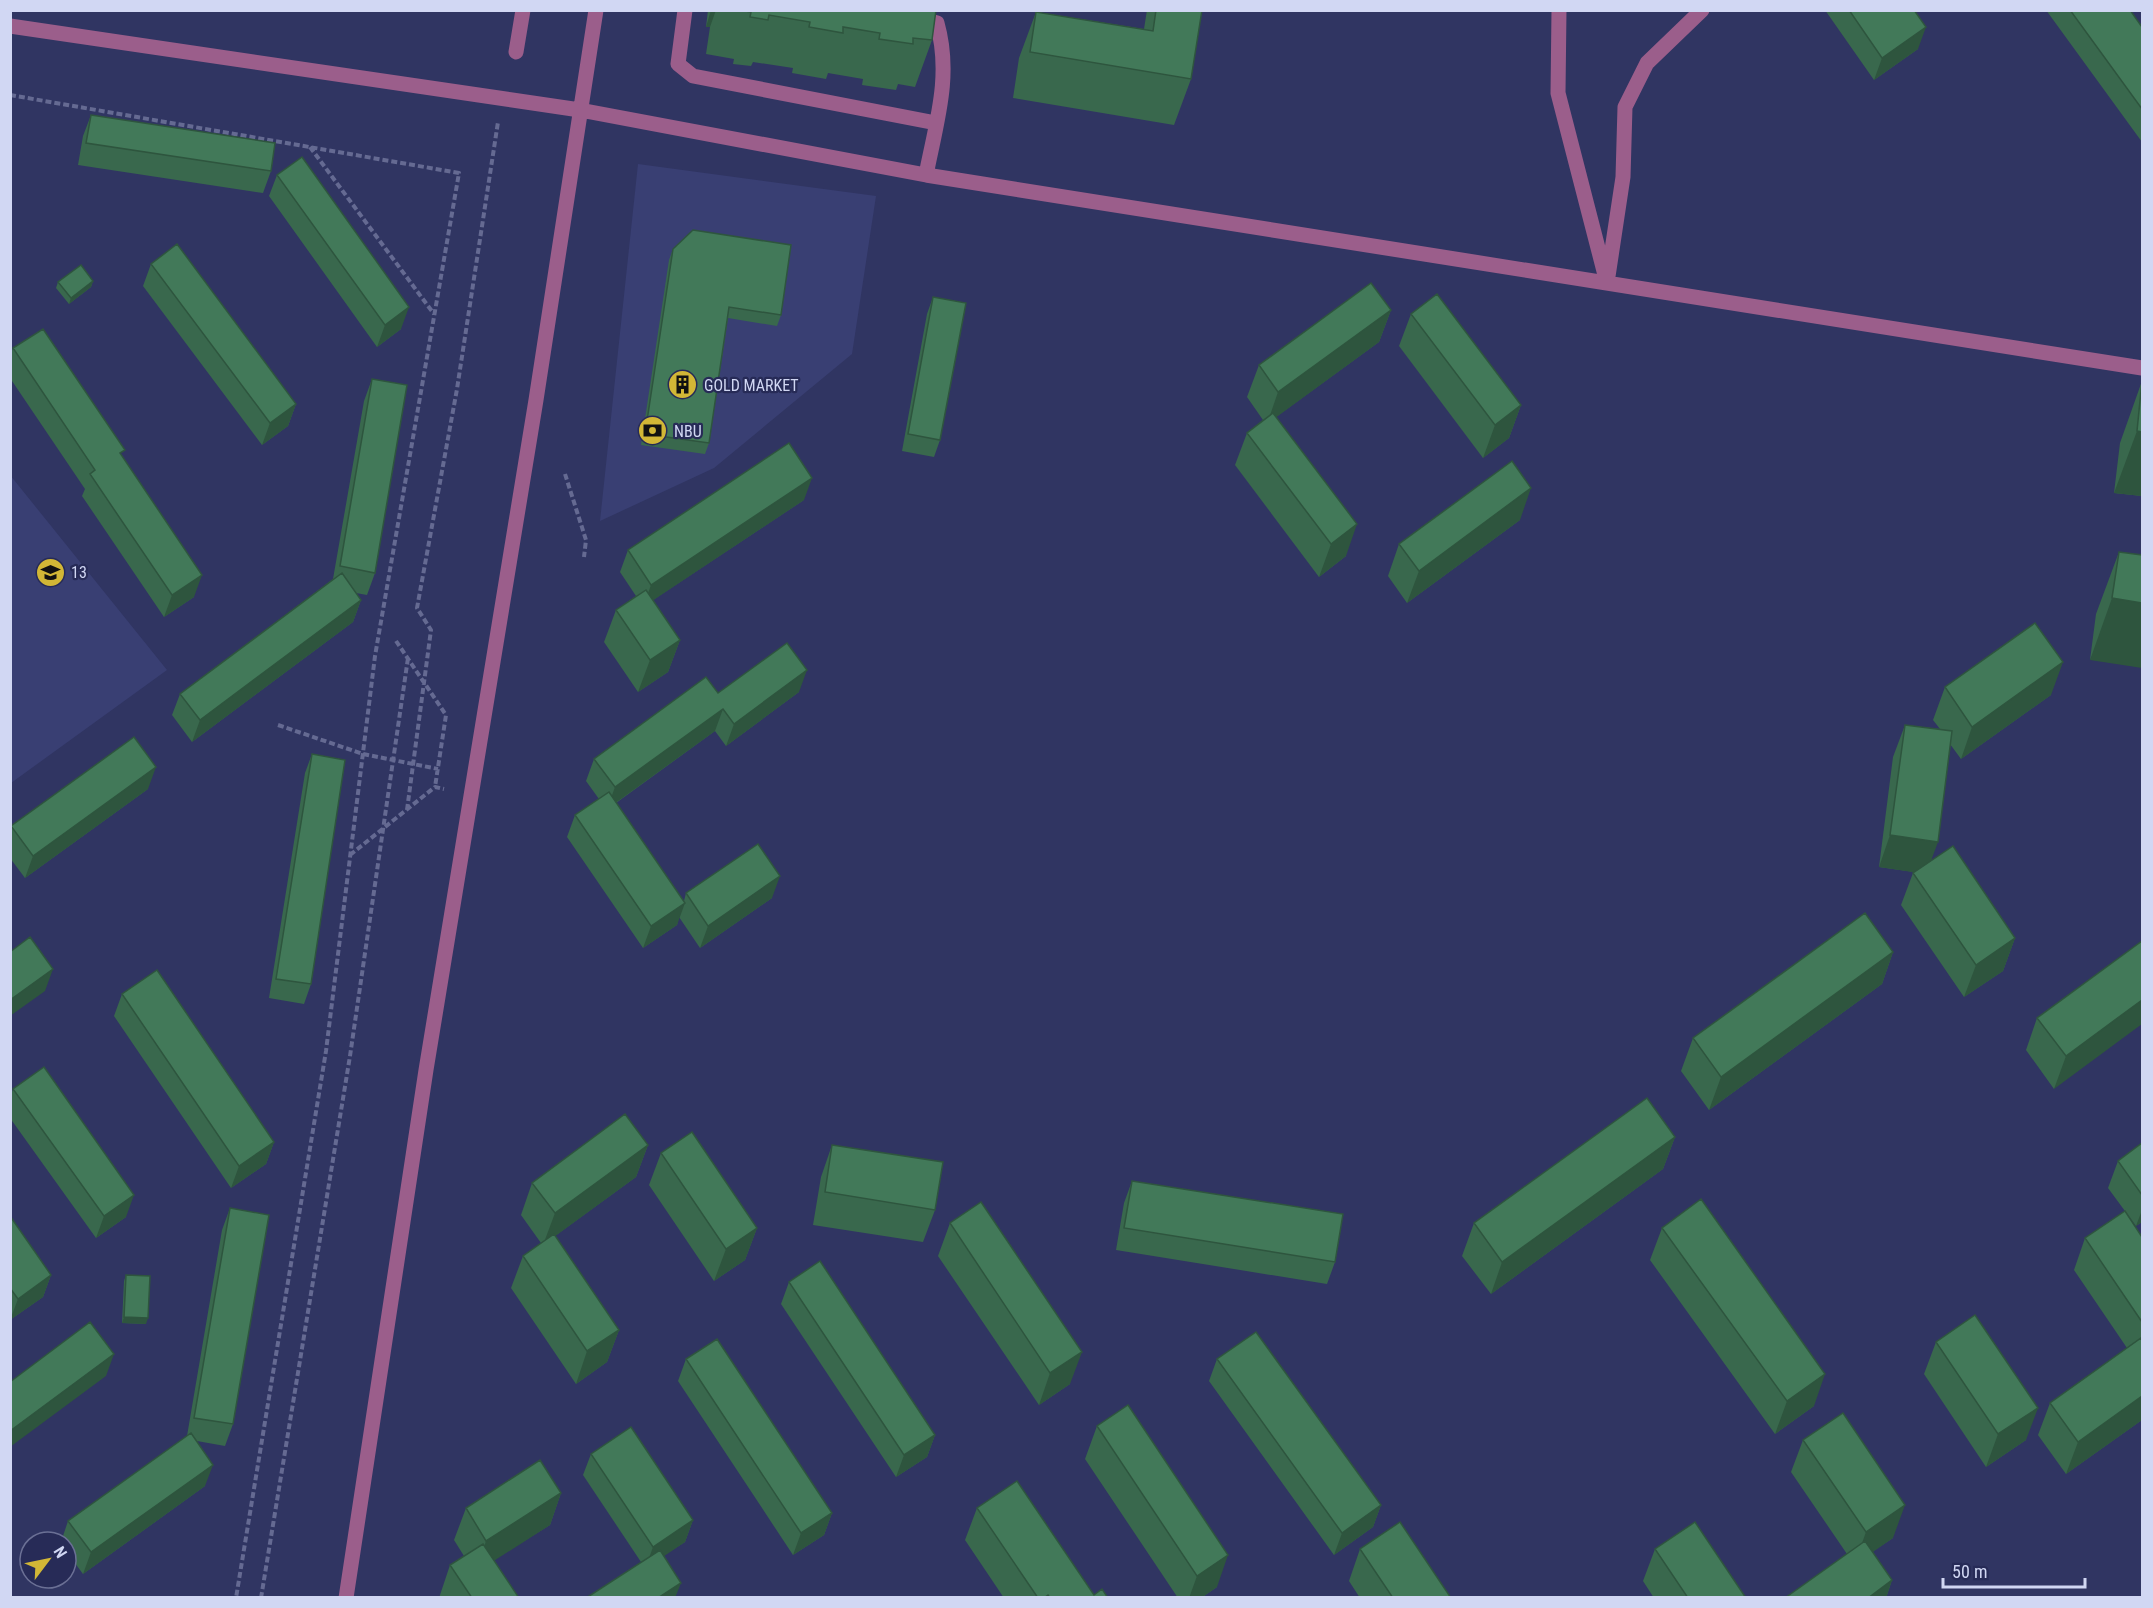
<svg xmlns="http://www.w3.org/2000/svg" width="2153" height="1608" viewBox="0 0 2153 1608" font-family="'Roboto Condensed',sans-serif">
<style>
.built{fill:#393f73}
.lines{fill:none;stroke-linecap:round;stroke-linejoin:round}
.path{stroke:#656a92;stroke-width:4;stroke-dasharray:6 3;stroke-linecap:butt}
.minor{stroke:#9b5e8b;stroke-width:15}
.wall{fill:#39684d}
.shaded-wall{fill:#2e553e}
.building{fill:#427959;stroke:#2e553e;stroke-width:1.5}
.labels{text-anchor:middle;stroke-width:4.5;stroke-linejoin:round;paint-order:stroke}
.poi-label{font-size:16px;fill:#d1d7f3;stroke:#272b57;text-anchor:start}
</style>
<rect width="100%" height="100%" fill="#303562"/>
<!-- built -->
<path class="built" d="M638 164 876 196 852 354 714 468 600 521Z
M10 475 167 670 11 783H10Z"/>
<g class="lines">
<!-- path -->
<path class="path" d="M10 95 459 173 375 656 326 1051 236 1598
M310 147 434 314
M565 474 586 540 584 557
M396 641 446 715 435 787
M278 725 363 754 438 769
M407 810 431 630 417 608 457 389 498 122
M350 855 435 787 444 789
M261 1598 350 1056 408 658"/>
<!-- minor -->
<path class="minor" d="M685 10 678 64 693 76 936 123
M1559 10 1558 93 1605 275
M916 17 937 23C952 76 936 123 926 175
M10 26 580 110 926 175 2142 368
M516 52 523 10
M1607 283 1623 177 1625 107 1647 63 1702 10
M346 1598 426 1070 536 400 596 10"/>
</g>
<!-- wall -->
<path class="wall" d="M708 10H936L932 40 915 87 898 84 896 90 862 85 863 79 828 73 826 79 792 73 793 68 753 62 751 66 733 64 734 59 706 54 710 27H706Z
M1147 10H1202L1191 79 1174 125 1013 98 1019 58 1036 12 1144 29Z
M1825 10H1914L1918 49 1874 80Z
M2046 10H2130L2142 27V142Z
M91 115 271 171 263 193 78 165 83 136Z
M277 175 401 329 377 347 269 196Z
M673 249 781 315 777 326 728 318 709 443 705 454 641 445 669 260Z
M151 264 296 404 288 426 262 445 143 286Z
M93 281 91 287 69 304 56 288 58 282Z
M933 297 940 440 934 457 902 451 927 314Z
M1391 310 1379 342 1276 417 1346 556 1319 577 1235 465 1247 433 1263 420 1247 397 1259 365Z
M1411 314 1521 405 1509 438 1483 458 1399 346Z
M13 348 122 457 194 597 164 617 82 496 85 489 10 378V356Z
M372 379 375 573 367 595 356 593 361 600 353 622 192 742 172 715 180 694 333 579 364 401Z
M2142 381V496L2114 493 2120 443Z
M804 500 653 600 680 640 668 672 638 692 604 642 616 610 636 596 620 572 628 550Z
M1520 520 1407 603 1388 576 1399 544Z
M2119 552 2142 555 2090 660 2096 614Z
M1945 687 2051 695 1961 759 1950 744 1931 861 2015 938 2003 971 1964 997 1901 905 1913 873 1914 872 1879 867 1893 757 1905 725 1940 729 1933 720Z
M799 692 726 746 715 731 616 803 684 901 686 893 772 898 700 948 679 917 677 925 643 948 567 837 575 815 599 799 586 781 594 759 718 693Z
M312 754 311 984 304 1004 269 998 305 773Z
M148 789 25 878 10 858 11 826Z
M2142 941 2054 1089 2026 1050 2037 1018Z
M1893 952 1882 984 1709 1110 1681 1071 1693 1038Z
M122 994 274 1142 266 1164 231 1188 114 1016Z
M13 1089 126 1217 96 1238 10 1118V1097Z
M1675 1137 1663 1169 1491 1294 1462 1256 1474 1223Z
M2142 1143V1222L2136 1226 2108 1188 2118 1161Z
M648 1145 636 1177 555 1236 619 1330 607 1362 576 1384 511 1288 523 1256 541 1243 521 1215 532 1183Z
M832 1145 935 1210 923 1242 813 1225 821 1177Z
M661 1153 757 1228 745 1260 714 1281 649 1185Z
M1132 1181 1335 1262 1327 1284 1116 1250 1124 1203Z
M230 1208 233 1424 225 1446 197 1441 205 1486 83 1574 66 1551V1542H61L68 1521 187 1436 222 1230Z
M10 1216 51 1275 43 1297 10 1320Z
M950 1223 1070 1384 1039 1405 938 1256Z
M1662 1228 1814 1406 1775 1434 1650 1260Z
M2142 1237V1420L2066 1474 2038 1435 2050 1403 2127 1348 2074 1270 2085 1238Z
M126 1275 146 1324 122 1323 124 1281Z
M789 1282 935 1435 927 1457 896 1477 781 1304Z
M1936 1342 2026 1440 1986 1467 1924 1374Z
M686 1359 832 1513 824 1535 793 1555 678 1381Z
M1217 1359 1381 1505 1373 1527 1334 1555 1209 1381Z
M1097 1426 1217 1587 1201 1598H1178L1085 1459Z
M1803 1440 1893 1538 1872 1552 1892 1580 1886 1598H1785L1847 1554 1791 1472Z
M591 1454 693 1520 685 1542 663 1556 641 1562 583 1475Z
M561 1493 550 1525 494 1560 519 1598H439L450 1565 464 1556 454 1540 466 1508Z
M977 1508 1094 1595 1108 1598H1004L965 1540Z
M1360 1549 1451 1598H1360L1349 1581Z
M1655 1549 1746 1598H1654L1643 1581Z"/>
<!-- shaded-wall -->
<path class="shaded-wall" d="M711 10H716L710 27H706Z
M1926 27 1918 49 1874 80 1882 58Z
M93 281 91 287 69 304 71 298Z
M409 307 401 329 377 347 385 325Z
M1391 310 1379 342 1267 424 1278 392Z
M296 404 288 426 262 445 270 423Z
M1521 405 1509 438 1483 458 1495 425Z
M2137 431 2142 432V496L2114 493Z
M812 478 804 500 643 607 651 585Z
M1531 488 1520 520 1407 603 1419 571Z
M1357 524 1346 556 1319 577 1331 544Z
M202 575 194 597 164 617 172 595Z
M2112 598 2142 603V668L2090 660Z
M361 600 353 622 192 742 200 720Z
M680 640 668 672 638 692 650 660Z
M2063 662 2051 695 1961 759 1972 727Z
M807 670 799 692 726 746 734 724Z
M723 709 715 731 607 809 615 787Z
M156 767 148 789 25 878 33 856Z
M1890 835 1938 842 1926 874 1879 867Z
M780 876 772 898 700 948 708 926Z
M685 903 677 925 643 948 651 926Z
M2015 938 2003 971 1964 997 1976 965Z
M1893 952 1882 984 1709 1110 1721 1077Z
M53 969 45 991 10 1016V1000Z
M2142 1000V1024L2054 1089 2066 1056Z
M1675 1137 1663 1169 1491 1294 1502 1262Z
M274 1142 266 1164 231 1188 239 1166Z
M648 1145 636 1177 543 1245 555 1213Z
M134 1195 126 1217 96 1238 104 1216Z
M2142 1210V1222L2136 1226Z
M757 1228 745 1260 714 1281 726 1249Z
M51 1275 43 1297 10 1320 18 1299Z
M124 1317 148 1318 146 1324 122 1323Z
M619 1330 607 1362 576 1384 587 1351Z
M1082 1352 1070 1384 1039 1405 1050 1373Z
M114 1354 106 1376 10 1447V1431Z
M1825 1374 1814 1406 1775 1434 1787 1401Z
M2142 1396V1420L2066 1474 2078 1442Z
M2038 1408 2026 1440 1986 1467 1998 1434Z
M935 1435 927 1457 896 1477 904 1455Z
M213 1465 205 1486 83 1574 91 1552Z
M561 1493 550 1525 475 1573 486 1541Z
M1381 1505 1373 1527 1334 1555 1342 1533Z
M1905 1505 1893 1538 1854 1565 1866 1532Z
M832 1513 824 1535 793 1555 801 1533Z
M693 1520 685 1542 645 1569 653 1547Z
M1228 1555 1217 1587 1201 1598H1189L1197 1576Z
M1892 1580 1886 1598H1868Z
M681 1583 675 1598H658Z"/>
<!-- building -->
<path class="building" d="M739 10H936L932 40 913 38V44L879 39 880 33 843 27V33L809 27 810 22 769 15 768 20 750 17 751 12Z
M1156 10H1202L1191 79 1030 52 1036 12 1153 31Z
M1849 10H1914L1926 27 1882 58Z
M2070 10H2130L2142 27V109Z
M91 115 275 143 271 171 86 143Z
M302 157 409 307 385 325 277 175Z
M693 230 791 245 781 315 729 307 709 443 645 434 673 249Z
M177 244 296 404 270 423 151 264Z
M81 265 93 281 71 298 58 282Z
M1371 283 1391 310 1278 392 1259 365Z
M1437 294 1521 405 1495 425 1411 314Z
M933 297 966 303 940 440 908 434Z
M43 329 125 450 120 453 202 575 172 595 90 474 95 470 13 348Z
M372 379 407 385 375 573 340 566Z
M2142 381V432L2137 431Z
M1273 413 1357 524 1331 544 1247 433Z
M789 443 812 478 651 585 628 550Z
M1512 461 1531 488 1419 571 1399 544Z
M2119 552 2142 555V603L2112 598Z
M342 573 361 600 200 720 180 694Z
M646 590 680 640 650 660 616 610Z
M2035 623 2063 662 1972 727 1945 687Z
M787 643 807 670 734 724 723 709 615 787 594 759 706 677 718 693Z
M1905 725 1952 731 1938 842 1890 835Z
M134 737 156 767 33 856 11 826Z
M312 754 345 760 311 984 276 979Z
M609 792 685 903 651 926 575 815Z
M758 844 780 876 708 926 686 893Z
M1953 846 2015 938 1976 965 1913 873Z
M1865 913 1893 952 1721 1077 1693 1038Z
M30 937 53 969 10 1000V952Z
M2142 941V1000L2066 1056 2037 1018Z
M157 970 274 1142 239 1166 122 994Z
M44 1067 134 1195 104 1216 13 1089Z
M1647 1098 1675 1137 1502 1262 1474 1223Z
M625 1114 648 1145 555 1213 532 1183Z
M692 1132 757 1228 726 1249 661 1153Z
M2142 1143V1195L2118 1161Z
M832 1145 943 1162 935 1210 825 1192Z
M1132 1181 1343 1214 1335 1262 1124 1228Z
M1701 1199 1825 1374 1787 1401 1662 1228Z
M981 1202 1082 1352 1050 1373 950 1223Z
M230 1208 269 1215 233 1424 194 1418Z
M2125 1211 2142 1237V1322L2085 1238Z
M10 1216 51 1275 18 1299 10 1288Z
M554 1234 619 1330 587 1351 523 1256Z
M820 1261 935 1435 904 1455 789 1282Z
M126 1275 150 1276 148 1318 124 1317Z
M1975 1315 2038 1408 1998 1434 1936 1342Z
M90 1322 114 1354 10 1431V1382Z
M1256 1332 1381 1505 1342 1533 1217 1359Z
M2141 1338 2142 1341V1396L2078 1442 2050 1403Z
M717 1339 832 1513 801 1533 686 1359Z
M1128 1405 1228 1555 1197 1576 1097 1426Z
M1843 1413 1905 1505 1866 1532 1803 1440Z
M631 1427 693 1520 653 1547 591 1454Z
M191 1433 213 1465 91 1552 68 1521Z
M540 1460 561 1493 486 1541 466 1508Z
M1017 1481 1094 1595 1102 1589 1108 1598H1050L1048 1595 1044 1598H1038L977 1508Z
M1400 1522 1451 1598H1393L1360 1549Z
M1695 1522 1746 1598H1688L1655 1549Z
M1865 1541 1892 1580 1868 1598H1785Z
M483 1544 519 1598H472L450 1565Z
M660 1550 681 1583 658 1598H586Z"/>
<!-- icons -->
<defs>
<symbol id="building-disc" viewBox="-11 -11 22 22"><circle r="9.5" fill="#d2b736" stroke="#272b57"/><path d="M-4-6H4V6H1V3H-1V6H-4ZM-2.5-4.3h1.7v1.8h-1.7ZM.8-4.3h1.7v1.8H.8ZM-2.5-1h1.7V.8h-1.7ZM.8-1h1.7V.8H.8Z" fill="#111"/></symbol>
<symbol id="bank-disc" viewBox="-11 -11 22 22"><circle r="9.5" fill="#d2b736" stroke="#272b57"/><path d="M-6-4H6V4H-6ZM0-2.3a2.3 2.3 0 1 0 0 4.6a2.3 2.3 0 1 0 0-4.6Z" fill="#111"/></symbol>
<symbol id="school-disc" viewBox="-11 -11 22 22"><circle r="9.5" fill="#d2b736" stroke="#272b57"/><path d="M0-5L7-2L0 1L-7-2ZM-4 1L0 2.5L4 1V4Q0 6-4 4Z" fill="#111"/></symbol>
</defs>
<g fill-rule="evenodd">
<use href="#building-disc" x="666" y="368" width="33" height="33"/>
<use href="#bank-disc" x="636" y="414" width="33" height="33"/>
<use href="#school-disc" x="34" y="556" width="33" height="33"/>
</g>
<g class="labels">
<!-- poi labels -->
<g class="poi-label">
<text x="704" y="391">GOLD MARKET</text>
<text x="674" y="437">NBU</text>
<text x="71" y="578">13</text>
</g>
</g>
<!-- border -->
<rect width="2153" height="1608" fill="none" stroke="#d1d7f3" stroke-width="24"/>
<!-- north arrow -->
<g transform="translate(48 1560) rotate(58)"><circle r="28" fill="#272b57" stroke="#6b7095" stroke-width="1.5"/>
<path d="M0-4.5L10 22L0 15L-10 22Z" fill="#d2b736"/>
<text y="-9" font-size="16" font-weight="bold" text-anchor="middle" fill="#d1d7f3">N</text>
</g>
<!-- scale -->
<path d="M1943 1578v9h142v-9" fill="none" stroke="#d1d7f3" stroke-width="3"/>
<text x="1952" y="1578" font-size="18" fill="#d1d7f3" stroke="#272b57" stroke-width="4.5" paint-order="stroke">50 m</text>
</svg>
